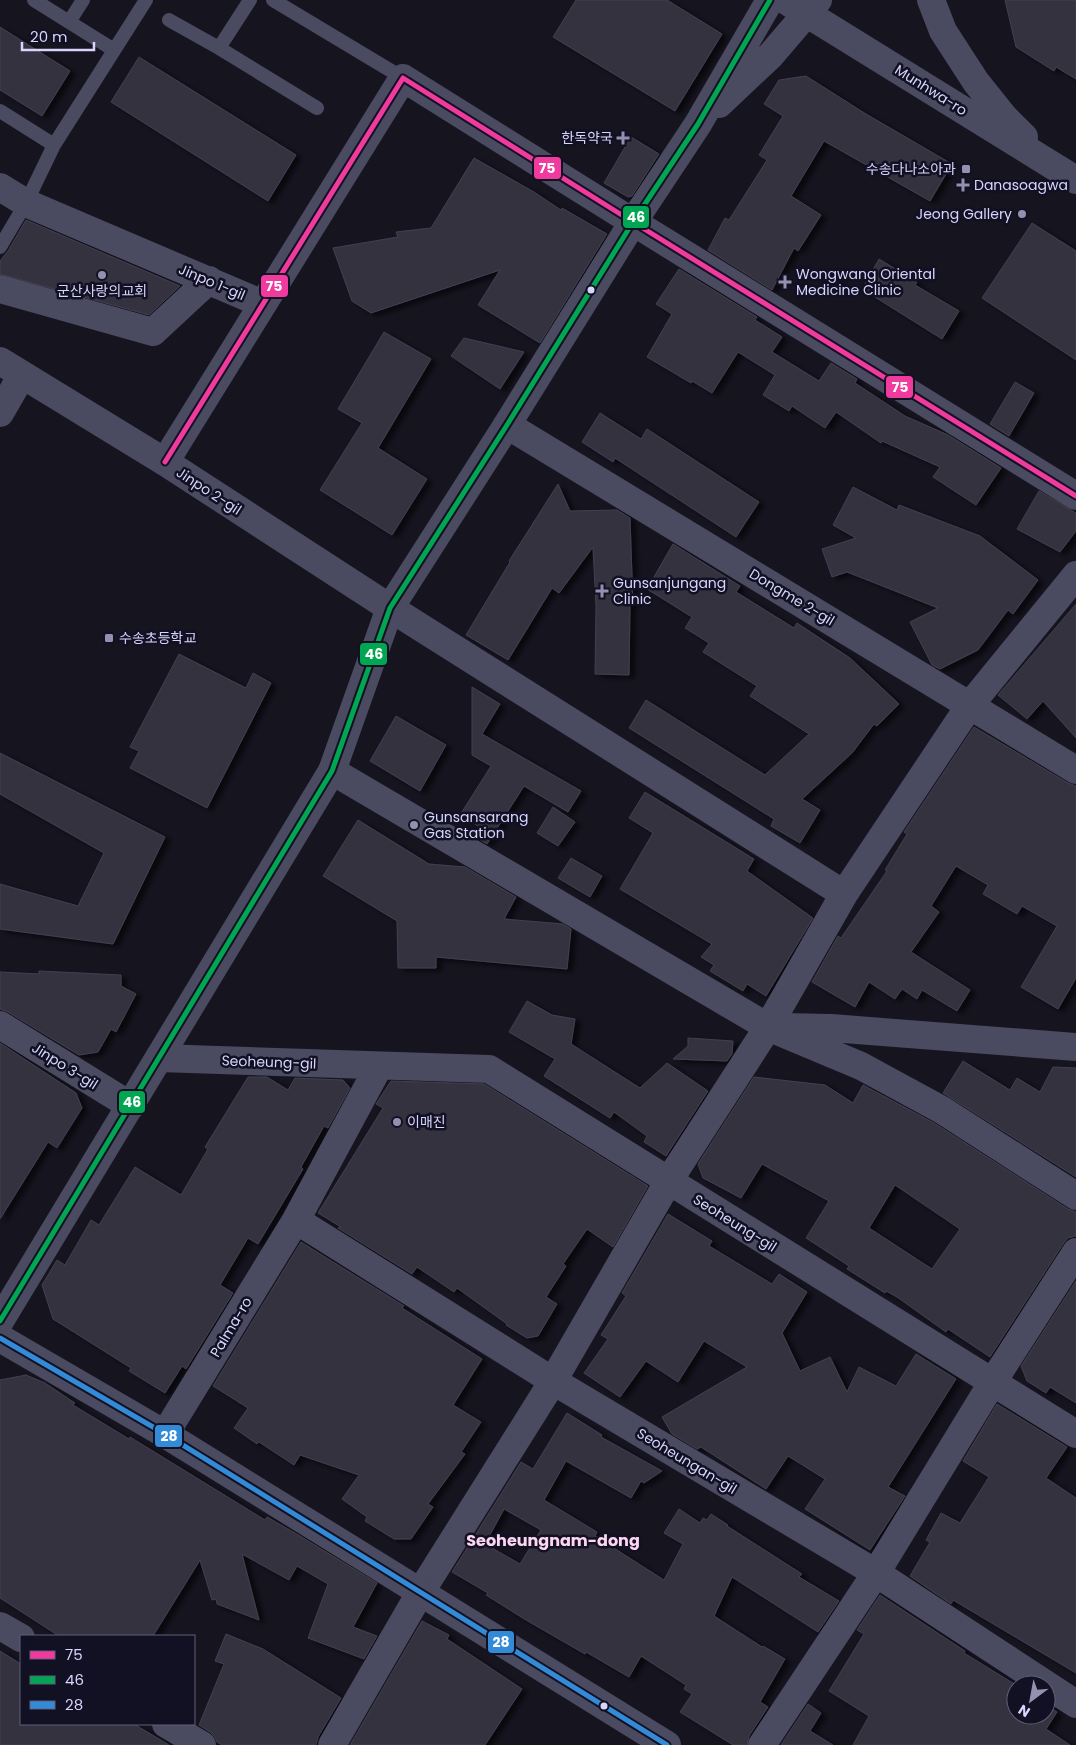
<svg xmlns="http://www.w3.org/2000/svg" width="1076" height="1745" viewBox="0 0 1076 1745" font-family="Poppins,'Noto Sans KR',sans-serif">
<style>
.building{fill:#343241;stroke:#423f52;fill-rule:evenodd;filter:url(#shadow)}
.lines{fill:none;stroke-linecap:round;stroke-linejoin:round}
.service{stroke:#4a4a60;stroke-width:14}
.minor{stroke:#4a4a60;stroke-width:28}
.tertiary{stroke:#4a4a60;stroke-width:28}
.bus-1-casing{stroke:#121023;stroke-width:9}
.bus-2-casing{stroke:#121023;stroke-width:9}
.bus-3-casing{stroke:#121023;stroke-width:9}
.bus-1{stroke:#f13a9d;stroke-width:5}
.bus-2{stroke:#00a651;stroke-width:5}
.bus-3{stroke:#338bd7;stroke-width:5}
.poi-dot{fill:#9391af;stroke:#121023;stroke-width:2}
.bus-dot{fill:#d7d5fc;stroke:#121023;stroke-width:2}
.labels{text-anchor:middle;stroke-width:5;stroke-linejoin:round;paint-order:stroke}
.street-label{font-size:14px;fill:#d7d5fc;stroke:#121023}
.poi-label{font-size:14px;fill:#d7d5fc;stroke:#121023;text-anchor:start}
.quarter-label{font-size:16px;font-weight:bold;fill:#fdd7f1;stroke:#121023}
.line-badge{stroke:#121023;stroke-width:2}
.badge-label{font-size:14px;text-anchor:middle;font-weight:bold;fill:#fff}
</style>
<defs>
<filter id="shadow"><feDropShadow dx="5.5" dy="3" stdDeviation="2.5" flood-color="#0009"/></filter>
</defs>
<rect width="100%" height="100%" fill="#16141f"/>
<!-- building -->
<path class="building" d="M576 0H667L722 34 675 111 553 37Z
M1005 0H1076V79L1056 67 1054 71 1016 47Z
M0 27 70 71 42 116 0 90Z
M139 57 296 155 268 201 111 102Z
M806 76 866 114 952 164 930 201 824 141 791 196 821 215 798 251 794 248 772 290 708 250 725 218 729 220 767 160 759 155 783 116 764 104 779 80Z
M631 137 659 154 632 196 628 197 604 183Z
M474 158 534 192 561 210 562 208 607 234 540 343 478 305 500 270 371 313 352 301 333 248 398 237 396 232 431 228Z
M26 220 180 286 149 315 0 274V261L8 251Z
M1032 223 1076 251V360L982 298Z
M879 259 917 282 915 285 959 311 942 339 862 289Z
M679 269 757 317 755 320 782 337 772 352 819 381 831 363 857 379 855 383 905 416 948 435 1001 468 976 505 933 477 940 467 882 441 881 443 836 412 825 428 792 406 789 411 763 395 775 375 738 352 712 393 692 381 691 383 647 357 672 314 656 304Z
M384 332 431 359 378 448 427 479 392 535 320 490 362 423 338 409Z
M464 338 524 352 500 389 451 356Z
M1015 382 1034 393 1009 436 990 424Z
M600 413 641 439 647 429 759 502 736 537 615 458 613 462 582 442Z
M558 484 570 511 617 510 630 518 633 605 630 606 629 675 595 674 596 607 593 547 559 593 552 588 508 660 466 635 510 562 509 561Z
M853 487 897 510 899 505 980 536 1038 580 1013 614 1008 610 978 650 940 669 932 665 910 622 938 608 847 572 832 577 822 549 856 538 833 525Z
M1039 491 1076 513V531L1060 552 1017 529Z
M673 544 740 586 736 592 794 628 797 623 850 658 899 704 877 726 874 724 852 753 802 799 820 810 800 843 771 826 774 819 629 728 646 700 765 775 809 734 750 696 757 686 703 652 709 643 685 628 692 617 647 589Z
M1076 604V738L1043 701 1027 719 998 695Z
M179 654 246 688 253 673 271 683 207 808 130 768 139 751 130 747Z
M472 687 500 704 482 734 581 791 568 812 524 786 487 844 476 837 478 826 460 815 491 766 472 755Z
M396 716 446 745 420 791 370 761Z
M974 727 1068 783 1076 786V978L1058 1009 1021 987 1057 926 1022 906 1017 914 983 894 988 885 956 866 931 906 939 912 911 952 970 990 957 1011 922 990 917 999 902 989 895 999 869 982 855 1007 812 982 838 936 841 938 887 871 885 870 907 834 904 832Z
M0 753 165 837 113 944 0 929V884L78 906 104 853 0 794Z
M645 792 754 859 747 871 813 918 766 996 747 984 743 991 710 971 714 965 701 957 712 944 620 889 653 833 629 818Z
M553 807 575 822 558 846 537 833Z
M358 820 429 864 465 867 516 897 504 919 563 924 571 929 567 969 436 957V968H398L397 921 323 876Z
M571 858 602 876 590 897 558 878Z
M39 971 121 975V986L136 994 116 1032 111 1029 98 1052 79 1055 8 1012 0 1009V972L39 974Z
M527 1001 552 1015 575 1019 571 1044 640 1088 667 1063 708 1091 666 1156 644 1142 647 1136 614 1112 610 1118 544 1076 555 1059 509 1032Z
M688 1038 733 1041 732 1054 727 1061 673 1059 688 1046Z
M0 1043 76 1093 82 1108 57 1148 48 1142 0 1219Z
M963 1061 1010 1090 1017 1078 1040 1092 1053 1067 1076 1068V1177L943 1093Z
M248 1077H267L288 1090 295 1078 343 1080 350 1088 328 1128 324 1126 301 1167 303 1169 258 1244 248 1238 220 1285 233 1293 186 1369 182 1366 165 1393 129 1371 131 1368 53 1319 42 1285 57 1260 65 1265 91 1220 99 1225 135 1167 181 1195 208 1149 205 1147Z
M754 1077 825 1085 853 1103 863 1085 934 1123 1068 1209 1076 1212V1236L1068 1238 1063 1244 990 1357 948 1329 946 1332 897 1297 886 1291 885 1293 847 1269 849 1266 806 1238 829 1201 762 1164 741 1198 703 1178 698 1164ZM895 1185 960 1229 932 1269 869 1228Z
M391 1081 484 1084 648 1186 613 1247 587 1229 563 1264 566 1266 546 1297 557 1304 538 1336 527 1338 506 1325 507 1324 457 1288 454 1292 417 1267 412 1274 338 1228 341 1227 318 1213 383 1108 376 1104Z
M668 1214 712 1241 709 1246 772 1284 779 1274 807 1292 782 1333 800 1371 830 1357 847 1392 859 1367 896 1386 916 1354 956 1379 888 1487 905 1496 870 1550 805 1509 825 1479 788 1456 766 1489 701 1447 697 1449 672 1434 662 1417 747 1367 704 1341 678 1382 646 1361 620 1397 584 1373 608 1339 601 1335 626 1296 622 1293Z
M301 1242 404 1306 402 1308 482 1359 453 1405 481 1422 461 1452 465 1454 428 1504 433 1507 411 1539H394L365 1521 367 1517 342 1499 359 1475 300 1455 294 1465 259 1442 257 1444 234 1428 248 1408 213 1386Z
M1076 1281V1403L1050 1387 1046 1393 1027 1381 1021 1366Z
M26 1375 45 1383 75 1403 73 1405 129 1439 130 1437 265 1520 267 1517 295 1533 377 1583 353 1627 377 1636 364 1659 308 1638 328 1584 297 1566 289 1580 242 1554 259 1620 217 1604 216 1599 212 1600 200 1560 153 1636H59L0 1598V1380Z
M997 1404 1067 1447 1046 1478 1076 1498V1673L953 1600 951 1604 910 1576 930 1542 926 1540 941 1513 960 1523 989 1477 963 1461Z
M567 1413 602 1435 601 1437 662 1471 644 1483 641 1481 631 1498 566 1461 544 1500 597 1532 595 1536 664 1580 683 1544 664 1533 679 1509 700 1523 703 1518 707 1520 711 1514 728 1525 727 1526 802 1574 799 1577 839 1601 818 1632 732 1577 714 1616 762 1647 763 1646 785 1659 760 1702 768 1707 749 1736 747 1745H733L680 1712 692 1694 684 1689 686 1685 641 1656 629 1677 586 1652 585 1654 526 1620 486 1595 488 1593 452 1572 521 1462 533 1469ZM504 1509 541 1530 520 1564 485 1544Z
M880 1595 965 1651 964 1653 1016 1685V1715H1046V1705L1057 1712 1046 1729 1070 1745H853L869 1716 829 1691 864 1634 857 1630Z
M422 1621 449 1635 447 1639 522 1689 485 1745H350Z
M226 1634 263 1649 341 1698 318 1737 316 1745H222L217 1742 215 1737 210 1732 199 1725 224 1664 215 1661Z
M0 1651 21 1664V1724H134L169 1745H0Z
M808 1704 821 1713 810 1731 833 1745H781Z"/>
<g class="lines">
<!-- service -->
<path class="service" d="M34 0 114 50
M273 0 403 78
M169 20 219 48 317 108
M69 22 83 0
M219 48 250 0
M0 111 54 145
M0 247 26 203 54 145 146 0"/>
<!-- minor -->
<path class="minor" d="M0 187 26 203 263 304
M0 289 153 332 209 280
M0 361 165 462 390 608 844 894
M0 413 22 375
M507 425 1076 770
M165 462 403 78 633 222 1076 496
M332 771 768 1027 861 1066 942 1110 1076 1196
M0 1025 131 1106
M782 1027 831 1028 1076 1047
M159 1058 489 1069 1076 1434
M296 1220 553 1381 876 1573 1076 1704
M165 1434 296 1220 379 1066
M0 1626 21 1638
M166 1724 202 1745
M332 1745 420 1593 553 1381 668 1182 768 1027 844 894 970 705 1076 575
M762 1745 876 1573 992 1383 1076 1252"/>
<!-- tertiary -->
<path class="tertiary" d="M785 0 1076 180
M931 0 943 31 976 82 1004 117 1024 137
M719 104 771 55 818 0
M0 1321 332 771 390 608 507 425 633 222 698 124 770 0
M0 1338 165 1434 667 1745"/>
<defs>
<path id="bus-1" d="M165 462 403 78 633 222 1076 496"/>
<path id="bus-2" d="M0 1321 332 771 390 608 507 425 633 222 698 124 770 0"/>
<path id="bus-3" d="M0 1338 165 1434 667 1745"/>
</defs>
<!-- bus-1 casing -->
<use href="#bus-1" class="bus-1-casing"/>
<!-- bus-2 casing -->
<use href="#bus-2" class="bus-2-casing"/>
<!-- bus-3 casing -->
<use href="#bus-3" class="bus-3-casing"/>
<!-- bus-1 -->
<use href="#bus-1" class="bus-1"/>
<!-- bus-2 -->
<use href="#bus-2" class="bus-2"/>
<!-- bus-3 -->
<use href="#bus-3" class="bus-3"/>
</g>
<!-- markers -->
<g class="poi-dot">
<path d="M620.5 130.5h5v5h5v5h-5v5h-5v-5h-5v-5h5z"/>
<rect x="961" y="164" width="10" height="10" rx="2.5"/>
<path d="M960.5 177.5h5v5h5v5h-5v5h-5v-5h-5v-5h5z"/>
<circle cx="1022" cy="214" r="5"/>
<circle cx="102" cy="275" r="5"/>
<path d="M782.5 274.5h5v5h5v5h-5v5h-5v-5h-5v-5h5z"/>
<path d="M599.5 583.5h5v5h5v5h-5v5h-5v-5h-5v-5h5z"/>
<rect x="104" y="633" width="10" height="10" rx="2.5"/>
<circle cx="414" cy="825" r="5"/>
<circle cx="397" cy="1122" r="5"/>
</g>
<g class="bus-dot">
<circle cx="591" cy="290" r="4.5"/>
<circle cx="604" cy="1706" r="4.5"/>
</g>
<g class="labels">
<!-- street labels -->
<g class="street-label">
<text transform="translate(931 90) rotate(32)" y="5">Munhwa-ro</text>
<text transform="translate(212 282) rotate(23)" y="5">Jinpo 1-gil</text>
<text transform="translate(209 491) rotate(33)" y="5">Jinpo 2-gil</text>
<text transform="translate(792 597) rotate(31)" y="5">Dongme 2-gil</text>
<text transform="translate(269 1062) rotate(2)" y="5">Seoheung-gil</text>
<text transform="translate(65 1066) rotate(32)" y="5">Jinpo 3-gil</text>
<text transform="translate(735 1223) rotate(32)" y="5">Seoheung-gil</text>
<text transform="translate(231 1327) rotate(-59)" y="5">Palma-ro</text>
<text transform="translate(687 1461) rotate(31)" y="5">Seoheungan-gil</text>
</g>
<!-- poi labels -->
<g class="poi-label">
<text x="613" y="143" text-anchor="end">한독약국</text>
<text x="956" y="174" text-anchor="end">수송다나소아과</text>
<text x="974" y="190">Danasoagwa</text>
<text x="1012" y="219" text-anchor="end">Jeong Gallery</text>
<text x="796" y="279">Wongwang Oriental<tspan x="796" dy="16">Medicine Clinic</tspan></text>
<text x="102" y="296" text-anchor="middle">군산사랑의교회</text>
<text x="613" y="588">Gunsanjungang<tspan x="613" dy="16">Clinic</tspan></text>
<text x="119" y="643">수송초등학교</text>
<text x="424" y="822">Gunsansarang<tspan x="424" dy="16">Gas Station</tspan></text>
<text x="407" y="1127">이매진</text>
</g>
<!-- quarter labels -->
<g class="quarter-label">
<text x="553" y="1546">Seoheungnam-dong</text>
</g>
</g>
<g class="line-badge">
<rect x="533" y="156" width="29" height="24" rx="5" fill="#f13a9d"/>
<rect x="622" y="205" width="28" height="24" rx="5" fill="#00a651"/>
<rect x="260" y="274" width="29" height="24" rx="5" fill="#f13a9d"/>
<rect x="885" y="375" width="29" height="24" rx="5" fill="#f13a9d"/>
<rect x="359" y="642" width="29" height="24" rx="5" fill="#00a651"/>
<rect x="118" y="1090" width="28" height="24" rx="5" fill="#00a651"/>
<rect x="154" y="1424" width="29" height="24" rx="5" fill="#338bd7"/>
<rect x="487" y="1630" width="28" height="24" rx="5" fill="#338bd7"/>
</g>
<g class="badge-label">
<text x="547" y="173">75</text>
<text x="636" y="222">46</text>
<text x="274" y="291">75</text>
<text x="900" y="392">75</text>
<text x="374" y="659">46</text>
<text x="132" y="1107">46</text>
<text x="169" y="1441">28</text>
<text x="501" y="1647">28</text>
</g>
<!-- legend -->
<rect x="20" y="1635" width="175" height="90" fill="#121023" stroke="#615f7a"/>
<rect x="30" y="1651" width="25" height="8" fill="#f13a9d" stroke="#615f7a"/>
<text x="65" y="1660" font-size="15" fill="#d7d5fc">75</text>
<rect x="30" y="1676" width="25" height="8" fill="#00a651" stroke="#615f7a"/>
<text x="65" y="1685" font-size="15" fill="#d7d5fc">46</text>
<rect x="30" y="1701" width="25" height="8" fill="#338bd7" stroke="#615f7a"/>
<text x="65" y="1710" font-size="15" fill="#d7d5fc">28</text>
<!-- north arrow -->
<g transform="translate(1031 1700) rotate(212)"><circle r="24" fill="#121023" stroke="#615f7a"/>
<path d="M0-4L9 19L0 12L-9 19Z" fill="#9391af"/>
<text y="-8" font-size="14" font-weight="bold" text-anchor="middle" fill="#d7d5fc">N</text>
</g>
<!-- scale -->
<path d="M22 42v8h72v-8" fill="none" stroke="#d7d5fc" stroke-width="2.5"/>
<text x="30" y="42" font-size="15" fill="#d7d5fc" stroke="#121023" stroke-width="4" paint-order="stroke">20 m</text>
</svg>
